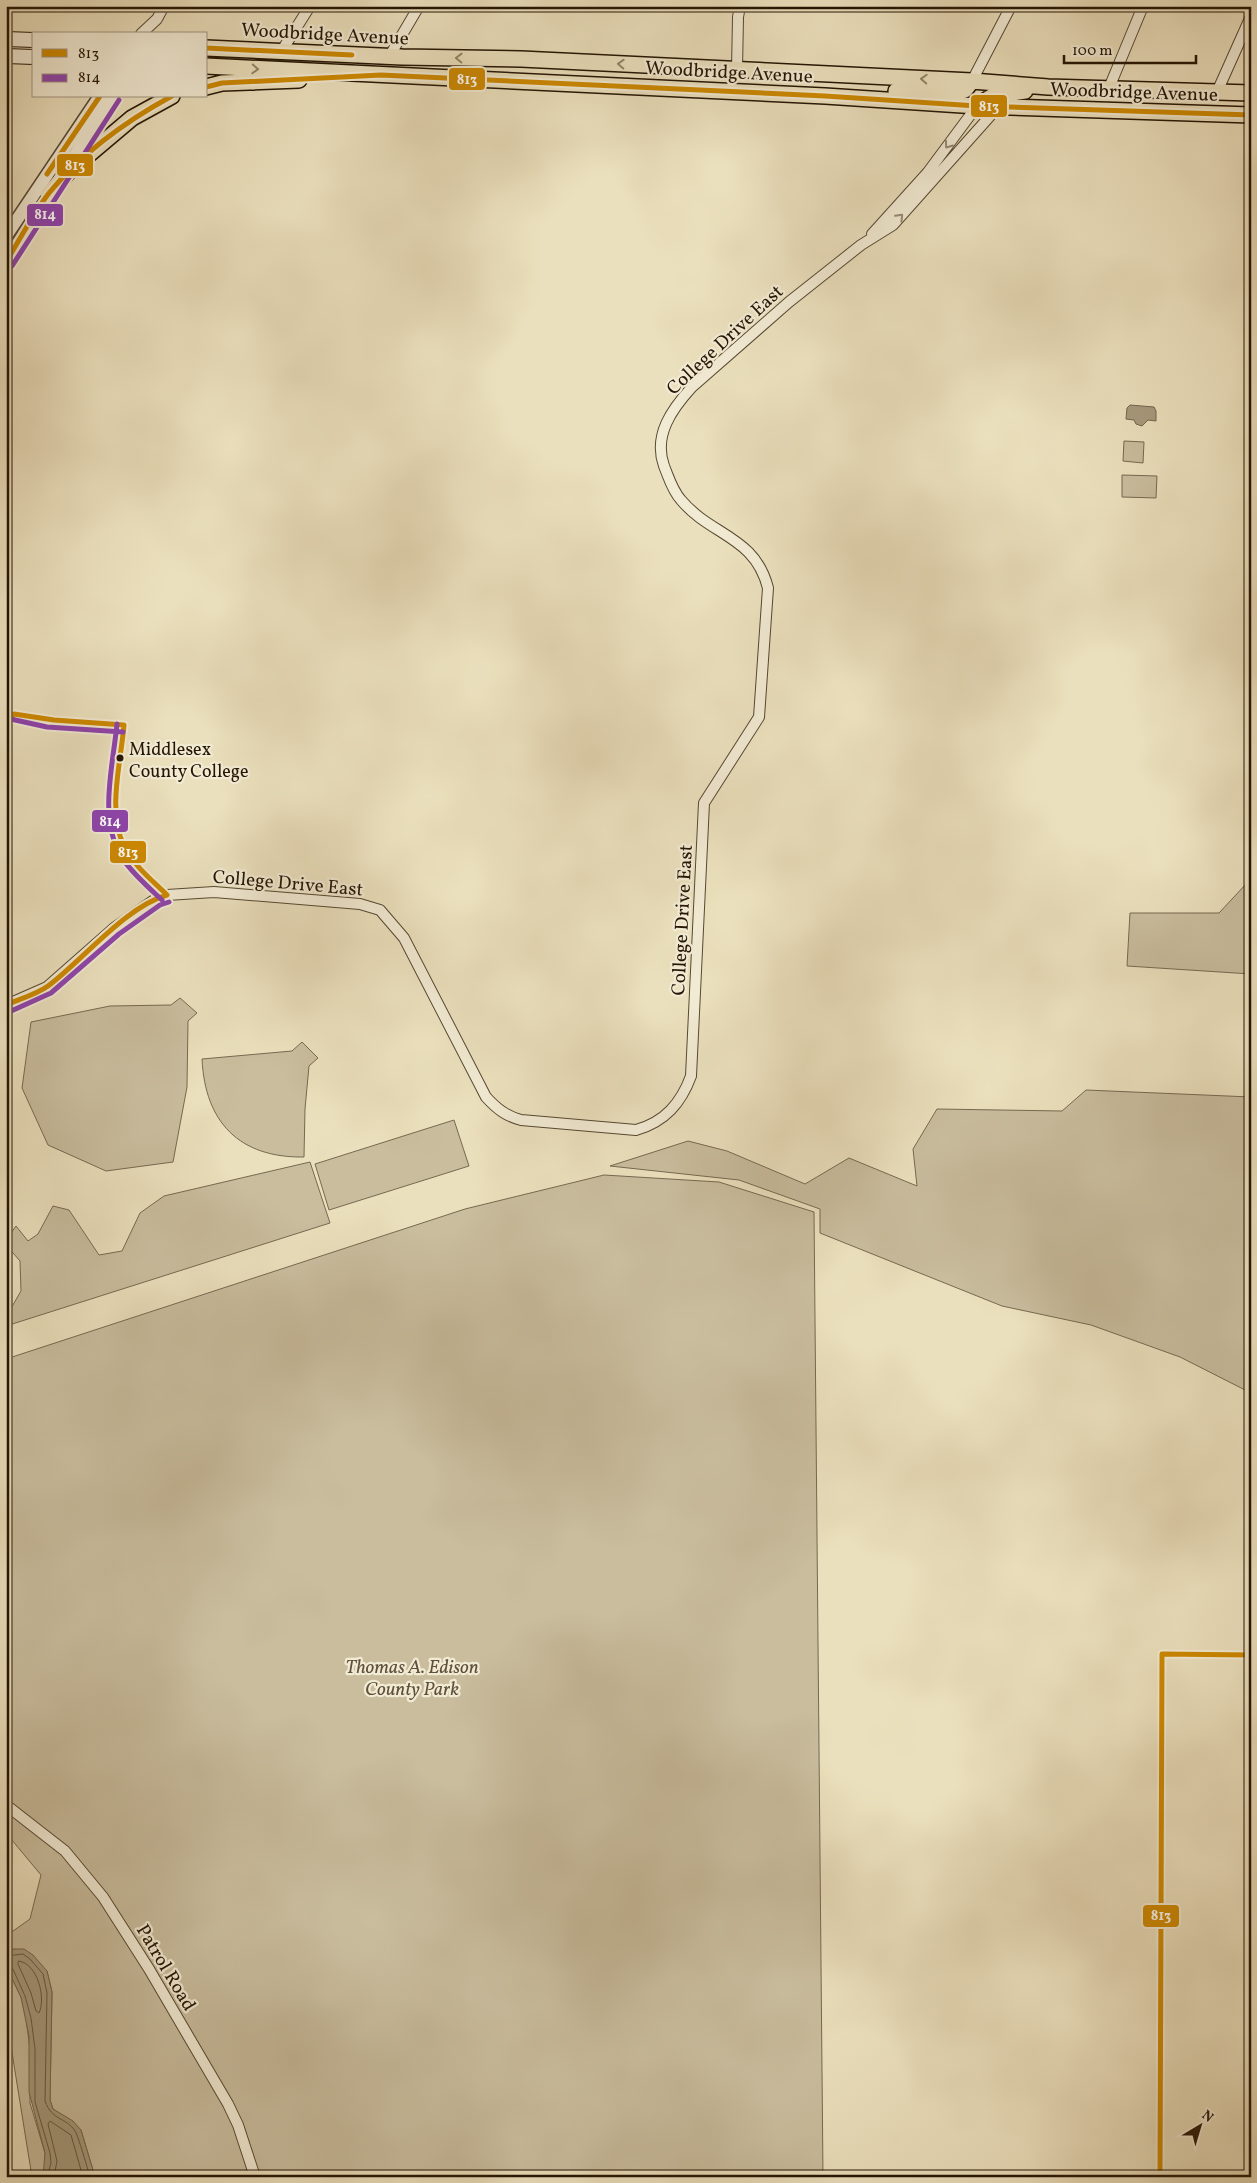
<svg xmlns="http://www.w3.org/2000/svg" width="1257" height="2183" viewBox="0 0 1257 2183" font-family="Vollkorn,serif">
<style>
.green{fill:#c9bd9e;stroke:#766951}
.water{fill:#a79b7e;stroke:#73654d}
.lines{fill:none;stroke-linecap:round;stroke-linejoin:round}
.shore{stroke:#665841;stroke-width:1}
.minor-casing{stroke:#564832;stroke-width:12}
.tertiary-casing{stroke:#564832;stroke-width:15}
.secondary-casing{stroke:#241504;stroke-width:16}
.primary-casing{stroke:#241504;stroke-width:18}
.minor{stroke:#f2ebd4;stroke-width:10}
.tertiary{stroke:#f2ebd4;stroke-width:12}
.secondary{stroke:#f2ebd4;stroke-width:14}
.primary{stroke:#ebe0bd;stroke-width:15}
.bus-1-casing{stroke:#f2ebd4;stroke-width:9}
.bus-2-casing{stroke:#f2ebd4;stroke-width:9}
.bus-1{stroke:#cd8901;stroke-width:5}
.bus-2{stroke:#8e44ad;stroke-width:5}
.oneway{stroke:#91856a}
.oneway2{stroke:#958b76}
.bus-dot{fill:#241504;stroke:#f2ebd4;stroke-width:2}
.labels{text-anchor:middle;stroke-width:4.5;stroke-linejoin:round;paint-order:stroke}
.bus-label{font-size:18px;fill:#241504;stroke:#f2ebd4;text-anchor:start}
.street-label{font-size:19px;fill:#241504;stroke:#f2ebd4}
.park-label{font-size:19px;font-style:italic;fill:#5e503a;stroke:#f2ebd4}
.line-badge{stroke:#f2ebd4;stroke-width:2}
.badge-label{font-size:14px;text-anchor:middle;font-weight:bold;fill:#fff}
</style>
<rect width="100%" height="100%" fill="#ebe0bd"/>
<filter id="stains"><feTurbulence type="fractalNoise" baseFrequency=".004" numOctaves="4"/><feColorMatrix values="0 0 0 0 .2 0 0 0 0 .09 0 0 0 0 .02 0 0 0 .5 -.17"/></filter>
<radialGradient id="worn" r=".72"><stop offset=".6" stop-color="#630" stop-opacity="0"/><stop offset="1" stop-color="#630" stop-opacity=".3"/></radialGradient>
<!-- green -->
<path class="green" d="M1124 441 1144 442 1143 463 1123 461Z
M1122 475 1157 476 1156 498 1122 497Z
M1246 884H1251V974L1127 966 1130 913H1219Z
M180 998 197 1013 188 1021 187 1087 173 1162 106 1171 48 1145 22 1088 31 1022 110 1006 171 1005Z
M302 1042 318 1058 309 1066 305 1109 304 1157C239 1158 205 1122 202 1059L292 1051Z
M1086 1090 1251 1097V1393L1180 1357 1091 1325 1002 1306 820 1233V1209L739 1180 610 1166 688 1141 727 1151 805 1184 849 1158 917 1186 913 1149 937 1109 1062 1111Z
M454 1120 469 1166 329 1210 315 1164Z
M310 1162 330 1223 6 1326V1317L21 1291 20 1261 6 1245V1240L16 1226 28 1241 38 1234 53 1206 69 1210 99 1255 122 1251 140 1213 164 1196Z
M604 1175 719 1182 814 1212 823 2177H95L81 2130 53 2109 50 2100 52 1992 47 1971 14 1949 6 1952V1936L30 1919 41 1875 6 1833V1359L465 1209Z
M6 1966 21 1997 26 2019 30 2049V2103L45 2153 46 2162 43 2177H32L6 2015Z"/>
<!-- water -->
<path class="water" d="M1130 405 1154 407 1156 411V421L1148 420 1142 426 1136 424 1134 420 1126 419 1127 408Z
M14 1949H24L33 1955 47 1971 52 1992 50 2100 53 2109 73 2121 81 2130 95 2177H43L45 2153 29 2092V2036L21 1997 6 1966V1952Z"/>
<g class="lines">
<!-- shore -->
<path class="shore" d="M6 1956 23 1954 30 1959 43 1974 47 1993 45 2101C52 2121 66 2117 75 2131 78 2135 88 2170 90 2177
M19 1961C38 1964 46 1998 39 2013L36 2011 31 1993 18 1964Z
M6 1965 12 1967 25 1996 31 2018 35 2049V2102L50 2153 51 2163 47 2177
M54 2177 57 2161 48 2124 50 2121 71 2135 83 2177"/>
<defs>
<path id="minor" d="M141 34 157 19 164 6
M281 52 310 6
M389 57 419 6
M737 70 738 17 740 6
M972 81 1011 6
M1109 88 1143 6
M1217 92 1251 16
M872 234 928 172 977 106
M6 1005 47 987 114 928 157 898 167 895 214 892 360 904 380 910 404 938 486 1097C497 1109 506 1116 521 1120L636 1130C665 1122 681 1103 691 1076L704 803 759 717 768 588C755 536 711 536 681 500 672 490 669 478 664 466 653 435 672 409 692 387L789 302 861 245 893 225 999 106
M6 1805 65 1851 103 1897 149 1969 228 2104 238 2125 255 2177"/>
<path id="tertiary" d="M6 236 100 96
M6 262 113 96"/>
<path id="secondary" d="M6 39 34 40
M6 56 34 57"/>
<path id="primary" d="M206 48 402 57 521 59 972 81 1048 87 1251 93
M206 66 825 96 977 106 1251 115
M206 87 222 83 299 80
M896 91 956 92 965 90 972 81
M980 104 993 96 1025 91
M48 195 68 172 132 118 172 96"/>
</defs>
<!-- minor casing -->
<use href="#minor" class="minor-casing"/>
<!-- tertiary casing -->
<use href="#tertiary" class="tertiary-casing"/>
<!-- secondary casing -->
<use href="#secondary" class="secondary-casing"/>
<!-- primary casing -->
<use href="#primary" class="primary-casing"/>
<!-- minor -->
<use href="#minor" class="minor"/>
<!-- tertiary -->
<use href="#tertiary" class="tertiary"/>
<!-- secondary -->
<use href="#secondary" class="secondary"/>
<!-- primary -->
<use href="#primary" class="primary"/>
<defs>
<path id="bus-1" d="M206 48 352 55
M206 87 222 83 381 75 825 96 977 106 1251 115
M47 174 100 96
M6 262C20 239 33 214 49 193 82 153 126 121 172 96
M6 726 14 714 54 720 124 725C121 762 107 811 124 846 134 866 152 880 167 895 125 907 83 960 48 986 37 994 20 999 6 1005
M1162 1654 1251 1655
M1160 2177 1162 1654"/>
<path id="bus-2" d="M12 266 119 100
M6 718 47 727 123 732
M117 724C113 766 98 819 122 858 133 874 148 887 162 900
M9 1012 51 993 119 934 160 905 169 902"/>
</defs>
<!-- bus-1 casing -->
<use href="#bus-1" class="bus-1-casing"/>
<!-- bus-2 casing -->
<use href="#bus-2" class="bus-2-casing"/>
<!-- bus-1 -->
<use href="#bus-1" class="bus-1"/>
<!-- bus-2 -->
<use href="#bus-2" class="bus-2"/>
</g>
<!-- one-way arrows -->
<defs><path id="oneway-chevron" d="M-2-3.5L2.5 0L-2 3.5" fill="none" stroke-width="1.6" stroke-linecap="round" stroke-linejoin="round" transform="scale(1.25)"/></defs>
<g class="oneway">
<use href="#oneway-chevron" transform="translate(459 58) rotate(-179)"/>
<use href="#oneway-chevron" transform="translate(621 64) rotate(-177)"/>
<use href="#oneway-chevron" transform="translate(255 69) rotate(3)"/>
<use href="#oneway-chevron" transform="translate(924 79) rotate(-177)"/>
</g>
<g class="oneway2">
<use href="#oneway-chevron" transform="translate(948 145) rotate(126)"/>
<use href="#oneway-chevron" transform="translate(900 217) rotate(-46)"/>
</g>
<!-- markers -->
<circle class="bus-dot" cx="120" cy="758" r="4.5"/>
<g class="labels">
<!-- bus labels -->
<g class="bus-label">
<text x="129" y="755">Middlesex<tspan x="129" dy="22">County College</tspan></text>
</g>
<!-- street labels -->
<g class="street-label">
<text transform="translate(325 33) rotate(3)" y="7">Woodbridge Avenue</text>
<text transform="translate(729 71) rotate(3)" y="7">Woodbridge Avenue</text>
<text transform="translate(1134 91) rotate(2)" y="7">Woodbridge Avenue</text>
<text transform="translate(724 339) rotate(-43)" y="7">College Drive East</text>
<text transform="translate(288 882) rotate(5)" y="7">College Drive East</text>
<text transform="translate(681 920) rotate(-87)" y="7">College Drive East</text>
<text transform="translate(167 1967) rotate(59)" y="7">Patrol Road</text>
</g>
<!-- park labels -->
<g class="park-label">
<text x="412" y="1673">Thomas A. Edison<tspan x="412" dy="22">County Park</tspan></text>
</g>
</g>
<g class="line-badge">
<rect x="448" y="67" width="38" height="24" rx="5" fill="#cd8901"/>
<rect x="970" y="94" width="38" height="24" rx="5" fill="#cd8901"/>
<rect x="56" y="153" width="38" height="24" rx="5" fill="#cd8901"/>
<rect x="26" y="203" width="38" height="24" rx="5" fill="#8e44ad"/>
<rect x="91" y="809" width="38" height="24" rx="5" fill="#8e44ad"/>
<rect x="109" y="840" width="38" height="24" rx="5" fill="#cd8901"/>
<rect x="1142" y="1904" width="38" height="24" rx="5" fill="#cd8901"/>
</g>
<g class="badge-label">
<text x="467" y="84">813</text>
<text x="989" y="111">813</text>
<text x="75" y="170">813</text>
<text x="45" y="219">814</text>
<text x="110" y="826">814</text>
<text x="128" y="857">813</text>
<text x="1161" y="1920">813</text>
</g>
<!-- margin -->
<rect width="1257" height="2183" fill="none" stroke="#ebe0bd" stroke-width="25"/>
<rect x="8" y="8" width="1242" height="2168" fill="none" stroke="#241504" stroke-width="2.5"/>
<rect x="12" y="12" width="1232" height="2158" fill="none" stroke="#241504"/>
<!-- legend -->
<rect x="32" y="32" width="175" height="65" fill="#f2ebd4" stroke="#a09581"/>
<rect x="42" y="49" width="25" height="8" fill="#cd8901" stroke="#a09581"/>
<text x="78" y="58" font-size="15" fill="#241504">813</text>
<rect x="42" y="74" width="25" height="8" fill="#8e44ad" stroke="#a09581"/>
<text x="78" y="82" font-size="15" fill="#241504">814</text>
<!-- north arrow -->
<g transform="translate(1200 2126) rotate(38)" stroke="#f2ebd4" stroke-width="4" paint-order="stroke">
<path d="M0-4L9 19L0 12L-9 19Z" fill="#241504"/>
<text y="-8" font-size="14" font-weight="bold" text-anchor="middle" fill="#241504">N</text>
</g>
<!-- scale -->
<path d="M1064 55v8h132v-8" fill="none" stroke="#241504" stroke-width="2.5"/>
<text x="1072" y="55" font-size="15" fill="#241504" stroke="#f2ebd4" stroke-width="4" paint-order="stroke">100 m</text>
<rect width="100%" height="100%" filter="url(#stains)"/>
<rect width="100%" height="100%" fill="url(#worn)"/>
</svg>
